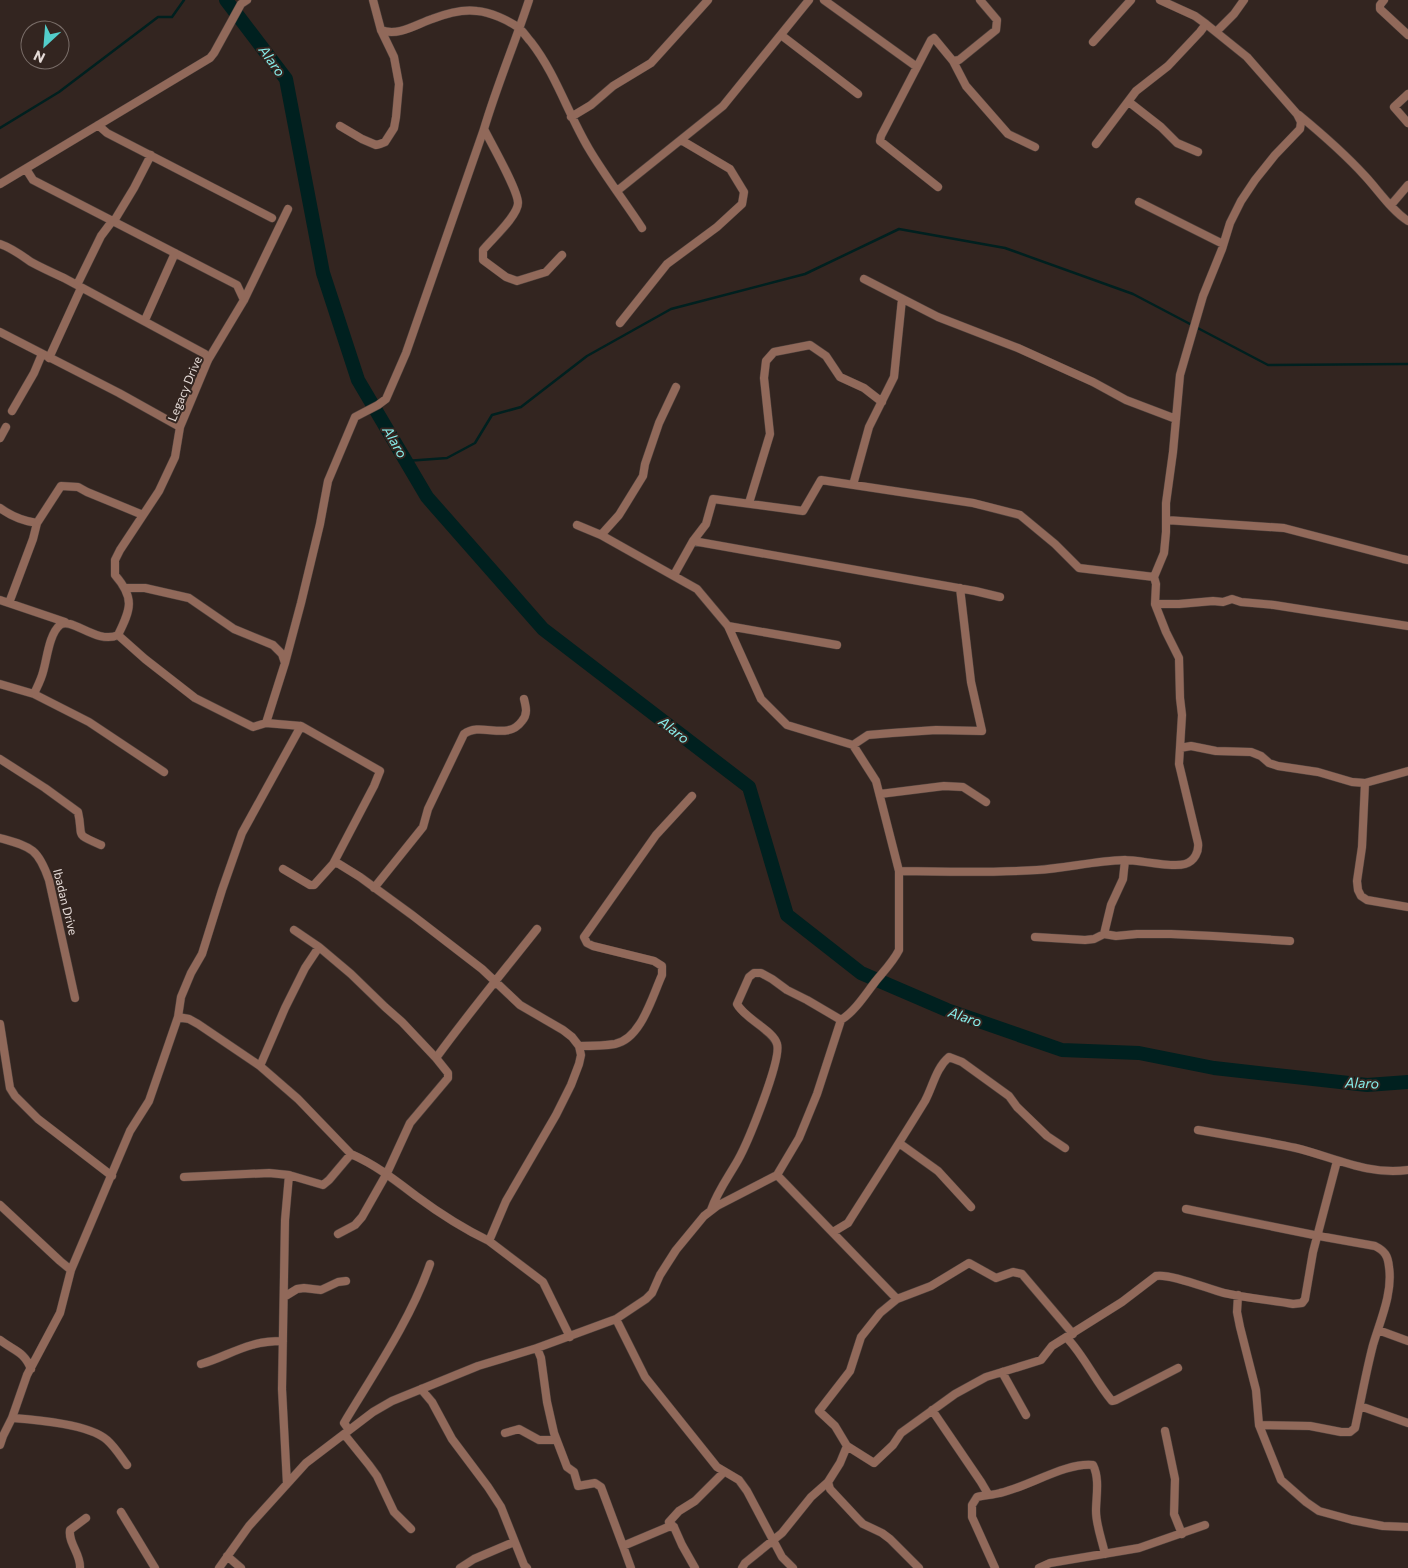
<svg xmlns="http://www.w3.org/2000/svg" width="1408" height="1568" viewBox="0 0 1408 1568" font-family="Commissioner,sans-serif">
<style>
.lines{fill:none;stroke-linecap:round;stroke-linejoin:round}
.stream{stroke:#00201f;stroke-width:2.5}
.river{stroke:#00201f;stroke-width:14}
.minor-casing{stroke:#4f423d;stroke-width:9}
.minor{stroke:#91695a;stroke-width:8}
.labels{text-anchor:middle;stroke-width:4;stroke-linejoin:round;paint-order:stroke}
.street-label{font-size:12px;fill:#e5dbd7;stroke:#332520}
.water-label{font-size:14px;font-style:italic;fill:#88edea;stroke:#332520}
</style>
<rect width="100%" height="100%" fill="#332520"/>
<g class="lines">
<!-- stream -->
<path class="stream" d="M0 128 59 92 158 17H172L184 0
M406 461 447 458 475 443 492 415 521 407 587 356 671 309 805 274 899 229 1005 248 1133 294 1268 365 1408 364"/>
<!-- river -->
<path class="river" d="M226 0 286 79 323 273 358 380 427 497 543 629 749 787 787 915 861 973 947 1010 1062 1050 1139 1053 1214 1068 1367 1085 1408 1082"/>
<defs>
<path id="minor" d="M824 0 917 67
M1384 0 1380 5V9L1408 35
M381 30C398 37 417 24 432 19 445 14 463 9 477 11 490 12 508 20 519 28 523 31 527 38 531 42 556 74 568 114 589 149 605 176 625 202 642 228
M1216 32 1234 14 1244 0
M781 35 858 94
M1093 42 1131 0
M953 61 966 86 1008 134 1035 147
M1408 94 1394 107 1408 123
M1129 102 1161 127 1177 143 1198 152
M1299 115C1322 134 1345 154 1365 176 1379 191 1391 210 1408 221
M571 117 591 105 613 86 651 63 708 0
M98 125 107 133 272 218
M340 126 362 139 376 145 380 144 385 142 394 128 396 117 399 84 394 57 381 30 373 0
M484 129C491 143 518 190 518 203 518 216 491 240 483 250V260L506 277 517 281 546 272 562 255
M1096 144 1136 91 1168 66 1200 32 1206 24
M26 169 33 180 237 285 244 300
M0 184 210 58 214 53 241 4 247 0
M938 187 880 141 881 136 931 40 934 38 953 61 959 60 996 30 997 20 980 0
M617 191 723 106 809 0
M1139 202 1223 244
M1391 205 1408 185
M114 221 134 188 151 155
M0 244C12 248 21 255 31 262 42 268 53 273 64 278L205 354 208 360
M864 279 938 317 1018 348 1093 382 1126 400 1176 419
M77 285 101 236 113 220
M145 320 175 253
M620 323 667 264 717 227 742 204 744 192 730 169 681 140
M0 332 119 393 180 427
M49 358 81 288
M12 411 34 373 42 354
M0 438 6 427
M853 485 869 427 894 377 902 299
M749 503 770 434 764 378 766 361 774 352 810 345 826 356 840 377 864 388 882 402
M0 508C11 516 23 521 37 523
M1166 520 1284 528 1403 559 1408 560
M577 525 601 535 697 589 728 626 761 699 787 725 853 745 868 735 892 733 936 730 982 731 971 682 960 588
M601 535 619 515 643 476 645 464 659 423 676 387
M693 541 975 591 1000 597
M674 575 693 541 706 524 713 499 803 511 821 480 973 503 1020 515 1055 544 1079 568 1154 577
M125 588H145L189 598 234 629 273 645 282 654 285 663
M0 600 65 622
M9 603 33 539 37 523 61 486 78 487 87 492 143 515
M1155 604H1179L1213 601 1223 602 1232 599 1241 602 1274 605 1408 626
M728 626 837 645
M118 635C131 609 135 598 115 575V560L120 550 159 491 175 457 180 427 208 360 244 300 288 209
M118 635 145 659 195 698 253 727 266 723 301 726 380 771 374 786 333 864 314 885H310L283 869
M0 684 34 694C37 687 41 680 43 672 47 659 49 634 60 625 71 616 97 645 118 635
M34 694 89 722 164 772
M266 723 285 663 301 603 320 524 328 481 355 417 378 405 386 399 406 353 484 129C497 85 515 43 529 0
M853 745 876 781 899 871
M1180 748 1191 746 1216 751 1251 752 1261 756 1269 763 1278 766 1318 772 1352 782 1365 783 1408 771
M0 759 45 788 78 812C84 838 73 833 101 845
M1365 783 1362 847 1357 881 1358 890 1361 896 1367 900 1408 907
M880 794 944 786 963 787 986 802
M0 838C31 847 38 848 49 880L75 998
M333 864 335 863 339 864 360 877 412 915 482 969 520 1005 563 1030 572 1037 579 1046 581 1055 579 1064 571 1085 556 1115 506 1201 489 1241 543 1282 570 1337
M374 888 423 827 428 809 464 734C481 721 507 742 522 721 528 714 526 707 524 699
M294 930 319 947 351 974 385 1007 402 1022 436 1058C468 1014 503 972 537 929
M1104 934 1111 905 1123 879 1125 860
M1035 937 1085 940 1094 939 1104 934 1116 936 1137 934H1171L1213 936 1290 941
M178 1017 189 1019 198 1024 260 1066 298 1099 351 1154
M0 1024 10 1088 15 1096 38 1119 112 1176
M579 1046C591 1046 603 1046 615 1044 641 1039 652 997 662 975V966L654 961 593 946 587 943 584 937 656 835 692 796
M260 1066 285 1008 305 968 319 947
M1198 1130C1231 1136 1264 1141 1296 1148 1333 1157 1369 1176 1408 1170
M899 1143 938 1171 971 1207
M777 1175 897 1299 931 1286 969 1263 996 1278 1013 1272 1022 1274 1073 1334
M184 1177 269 1173 289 1175 323 1185 329 1180 351 1154C376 1165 395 1180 416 1196 439 1213 464 1229 489 1241
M0 1205 60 1261 71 1270 60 1313 27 1375 12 1418 3 1436 0 1445
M1186 1209 1319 1236 1375 1246C1385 1251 1388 1256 1389 1267 1393 1293 1380 1321 1373 1345 1366 1372 1361 1400 1355 1428L1350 1432H1341L1310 1426 1259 1425
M711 1210C717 1192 729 1176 738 1160 748 1142 782 1059 777 1044 773 1030 745 1019 737 1004L749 977 754 973H761L772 979 787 990 807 1000 841 1020
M833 1232 848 1223C874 1182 900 1142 925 1101 933 1086 936 1068 949 1057L962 1062 1009 1096 1017 1107 1047 1136 1065 1148
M338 1234 355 1225 362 1217 387 1173 410 1123 448 1078V1073L436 1058
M71 1270 130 1131 149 1101 178 1017 181 997 191 973 202 954 222 890 242 833 301 726
M1238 1295 1237 1312 1240 1327 1256 1390 1259 1425 1281 1480 1306 1502 1319 1511 1352 1520 1383 1526 1408 1527
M284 1297 297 1289 304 1288 321 1290 338 1282 346 1281
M616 1319 645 1377 717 1467 739 1480 747 1491 782 1557 793 1568
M1378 1330 1408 1341
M1067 1338C1085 1357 1095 1381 1112 1401L1116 1400 1178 1368
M0 1340C14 1351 24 1351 31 1369
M537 1348 541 1358 547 1402 554 1433 567 1467 574 1472 578 1486 595 1483 601 1487 623 1546 668 1527H674
M201 1364C219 1359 234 1350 252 1345 262 1342 272 1341 283 1341
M1002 1372 1026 1415
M421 1389 432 1402 452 1439 488 1487 501 1507 524 1565 527 1568
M1360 1406 1408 1423
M932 1410 981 1482 988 1494
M12 1418C37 1420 89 1424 107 1440 115 1447 121 1457 127 1465
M349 1430 344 1423C374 1373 411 1319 430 1264
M1165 1431 1175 1479 1174 1514 1182 1534
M505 1433 519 1429 539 1440H556
M344 1434 369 1465 377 1476 394 1512 411 1529
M847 1446 874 1463 893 1445 901 1433 955 1394 986 1377 1041 1360 1052 1346 1122 1302 1156 1276C1170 1273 1208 1289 1224 1293 1246 1298 1270 1300 1293 1304L1302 1303 1305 1299 1313 1252 1337 1161
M828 1482 830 1489 858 1519 863 1524 882 1533 890 1539 919 1568
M287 1484 282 1389 285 1220 289 1175
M121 1512 155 1568
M623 1546 631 1568
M227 1556 241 1568
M80 1568C81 1554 68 1543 70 1530L86 1518
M219 1568 249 1526 306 1463 373 1412 392 1401 478 1366 537 1348 616 1319 646 1299 652 1293 660 1275 676 1250 704 1216 717 1206 777 1175 799 1138 817 1094 841 1020C855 1011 865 995 875 982 883 972 893 962 899 950V871C945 872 991 873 1037 870 1066 868 1095 861 1124 860 1140 860 1172 868 1185 864 1195 861 1199 851 1198 843L1179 764 1182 715 1180 698 1179 658 1166 632 1155 604 1156 584 1154 577 1164 553 1166 532V503L1173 452 1180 375 1203 296 1222 249 1230 223 1241 201 1255 180 1275 155 1300 129 1301 122 1297 114 1247 57 1206 24 1195 16 1160 0
M460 1568 474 1559 514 1542
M695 1568 682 1545 674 1527 669 1522 679 1511 695 1501 724 1472
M742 1568 745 1563 782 1533 811 1497 828 1482 840 1463 847 1446 835 1426 819 1411 850 1371 861 1337 880 1313 897 1299
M995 1568 972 1517V1505L977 1497C985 1495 993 1495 1000 1493 1028 1487 1066 1462 1093 1465 1100 1479 1096 1497 1096 1511 1096 1525 1102 1540 1105 1554
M1039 1568 1050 1563 1139 1548 1205 1525"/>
</defs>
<!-- minor casing -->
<use href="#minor" class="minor-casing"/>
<!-- minor -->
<use href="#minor" class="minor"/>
</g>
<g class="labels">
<!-- street labels -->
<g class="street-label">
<text transform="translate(185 389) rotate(-67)" y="4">Legacy Drive</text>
<text transform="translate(65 902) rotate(76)" y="4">Ibadan Drive</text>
</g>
<!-- water labels -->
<g class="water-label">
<text transform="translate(272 61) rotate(54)" y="5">Alaro</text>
<text transform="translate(395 442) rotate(60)" y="5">Alaro</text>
<text transform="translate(674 730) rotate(38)" y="5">Alaro</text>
<text transform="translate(965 1017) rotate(19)" y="5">Alaro</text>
<text transform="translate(1362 1083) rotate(2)" y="5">Alaro</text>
</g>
</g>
<!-- north arrow -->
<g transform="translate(45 45) rotate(206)"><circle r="24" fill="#332520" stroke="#7a6e69"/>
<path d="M0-4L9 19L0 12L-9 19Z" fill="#53cdca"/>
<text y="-8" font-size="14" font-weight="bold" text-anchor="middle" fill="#e5dbd7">N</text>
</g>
</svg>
